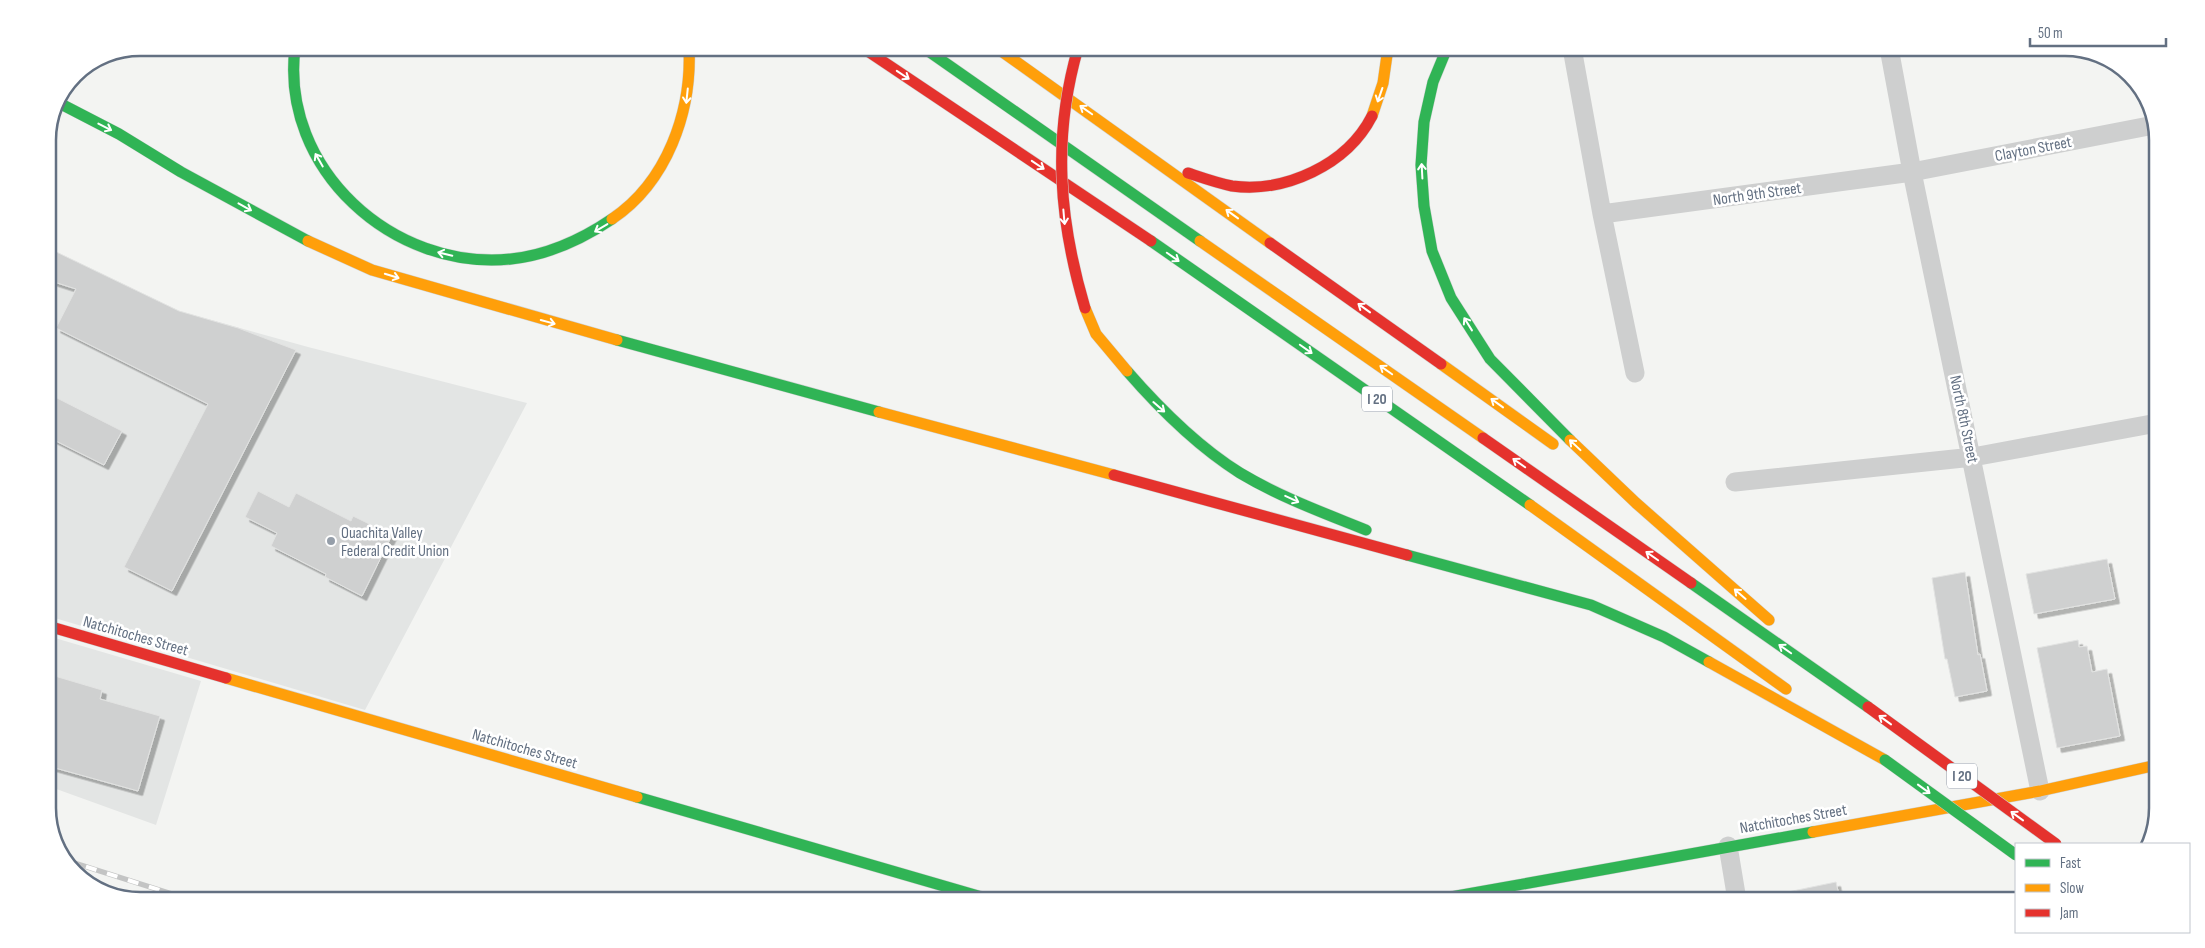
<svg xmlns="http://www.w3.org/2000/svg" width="2205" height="948" viewBox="0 0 2205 948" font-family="'Sofia Sans Condensed',sans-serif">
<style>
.built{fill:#e3e5e4}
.building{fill:#cfd0d0;stroke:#e2e3e2;filter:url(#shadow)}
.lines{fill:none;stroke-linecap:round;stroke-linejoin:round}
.fast-casing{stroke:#cfd1d1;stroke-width:12}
.slow-casing{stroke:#cfd1d1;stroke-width:12}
.jam-casing{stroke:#cfd1d1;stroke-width:12}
.street{stroke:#cecfcf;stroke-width:19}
.fast{stroke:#30b455;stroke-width:11}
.slow{stroke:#ff9f0a;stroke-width:11}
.jam{stroke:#e5322d;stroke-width:11}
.rail-casing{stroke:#c3c4c4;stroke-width:5.5}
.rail{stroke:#fff;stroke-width:4;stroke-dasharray:11;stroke-linecap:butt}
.fast-bridge-casing{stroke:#d0d1d1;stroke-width:12;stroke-linecap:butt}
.slow-bridge-casing{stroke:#d0d1d1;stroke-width:12;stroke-linecap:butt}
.jam-bridge-casing{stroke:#d0d1d1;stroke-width:12;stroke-linecap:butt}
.fast-bridge{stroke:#30b455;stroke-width:11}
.slow-bridge{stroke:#ff9f0a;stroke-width:11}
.jam-bridge{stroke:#e5322d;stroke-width:11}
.oneway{stroke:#fff}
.poi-dot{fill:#959ea9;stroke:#fff;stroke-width:2}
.labels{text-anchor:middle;stroke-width:5;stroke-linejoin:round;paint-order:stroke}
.shield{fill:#fff;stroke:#929ba8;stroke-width:1}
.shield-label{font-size:15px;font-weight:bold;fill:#637082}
.street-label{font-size:16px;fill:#637082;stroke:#fff}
.poi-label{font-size:16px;fill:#637082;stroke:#fff;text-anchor:start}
.rim{fill:none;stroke:#637082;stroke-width:2.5}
</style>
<defs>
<filter id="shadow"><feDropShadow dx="4.5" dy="4.5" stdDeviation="0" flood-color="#0004"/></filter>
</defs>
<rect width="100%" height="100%" fill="#f3f4f2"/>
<!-- built -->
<path class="built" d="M48 248 179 311 308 347 527 403 365 710 48 616Z
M48 636 201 681 156 825 48 786Z"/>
<!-- building -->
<path class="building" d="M48 248 179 311 238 328 296 350 172 591 124 567 208 404 56 328 76 289 48 280Z
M55 397 122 431 104 465 48 437V411Z
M258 491 289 507 296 493 351 521 353 516 392 535 362 596 325 577 326 574 271 546 277 533 245 517Z
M2107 559 2115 599 2034 614 2026 574Z
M1965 572 1978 655 1980 654 1987 691 1955 697 1947 659H1945L1932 578Z
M2078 640 2079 647 2087 646 2092 672 2107 669 2120 736 2057 748 2037 648Z
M48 674 102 690 100 699 160 716 138 791 48 766Z
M1836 882 1840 900H1779L1778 894Z"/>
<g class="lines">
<defs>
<path id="fast" d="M295 48C280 169 393 271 511 259 548 255 581 240 612 219
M924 48 1200 241
M1447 48 1433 82 1424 122 1421 165 1424 206 1432 251 1451 298 1490 359 1570 440
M61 104 119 134 181 172 308 241
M1151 241 1530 505
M617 340 879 412
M1127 371C1160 409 1197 446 1240 473 1280 497 1324 513 1366 530
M1407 555 1591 605 1664 637 1709 662
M1691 583 1868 707
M637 797 992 900
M1434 900 1813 832"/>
<path id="slow" d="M997 48 1270 243
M1372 116 1383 83 1388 48
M612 219C667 182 692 112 689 48
M308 241 372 270 617 340
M1200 241 1483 438
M1441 364 1553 444
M879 412 1114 475
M1570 440 1636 503 1769 620
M1530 505 1786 689
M1709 662 1885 760
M226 678 637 797
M1813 832 2040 791 2157 765"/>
<path id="jam" d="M863 48 1151 241
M1188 173C1203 178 1217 183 1232 186 1285 193 1347 165 1372 116
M1270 243 1441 364
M1483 438 1691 583
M1114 475 1407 555
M48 626 226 678"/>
</defs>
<!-- fast casing -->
<use href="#fast" class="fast-casing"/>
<!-- slow casing -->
<use href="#slow" class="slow-casing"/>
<!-- jam casing -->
<use href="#jam" class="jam-casing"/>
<!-- street -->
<path class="street" d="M1572 48 1602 214 1635 373
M1889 48 1912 172 2040 791
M1602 214 1912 172 2154 125
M1735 482 1973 457 2157 423
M1728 846 1737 900"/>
<!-- fast -->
<use href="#fast" class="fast"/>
<!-- slow -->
<use href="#slow" class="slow"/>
<!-- jam -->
<use href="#jam" class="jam"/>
<defs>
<path id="rail" d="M65 860 191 900"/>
</defs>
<!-- rail casing -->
<use href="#rail" class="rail-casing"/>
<!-- rail -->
<use href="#rail" class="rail"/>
<defs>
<path id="fast-bridge" d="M1885 760 2016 855"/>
<path id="slow-bridge" d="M1085 308 1096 334 1127 371"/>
<path id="jam-bridge" d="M1078 48C1052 138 1059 220 1085 308
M1868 707 2056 844"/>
</defs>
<!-- fast-bridge casing -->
<use href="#fast-bridge" class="fast-bridge-casing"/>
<!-- slow-bridge casing -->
<use href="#slow-bridge" class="slow-bridge-casing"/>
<!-- jam-bridge casing -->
<use href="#jam-bridge" class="jam-bridge-casing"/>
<!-- fast-bridge -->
<use href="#fast-bridge" class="fast-bridge"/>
<!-- slow-bridge -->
<use href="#slow-bridge" class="slow-bridge"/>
<!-- jam-bridge -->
<use href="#jam-bridge" class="jam-bridge"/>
</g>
<!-- one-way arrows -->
<defs><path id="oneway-shaft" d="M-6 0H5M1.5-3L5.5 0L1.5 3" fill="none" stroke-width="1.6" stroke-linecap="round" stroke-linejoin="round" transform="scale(1.25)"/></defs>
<g class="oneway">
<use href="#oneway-shaft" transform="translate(903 75) rotate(34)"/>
<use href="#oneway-shaft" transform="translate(1380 95) rotate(109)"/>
<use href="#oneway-shaft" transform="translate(687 96) rotate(96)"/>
<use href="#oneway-shaft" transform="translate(1086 110) rotate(-145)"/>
<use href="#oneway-shaft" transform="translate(105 127) rotate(27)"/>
<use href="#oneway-shaft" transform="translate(319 160) rotate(-120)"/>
<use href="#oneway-shaft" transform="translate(1038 165) rotate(34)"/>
<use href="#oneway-shaft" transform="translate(1422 171) rotate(-93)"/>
<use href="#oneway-shaft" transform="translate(245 207) rotate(29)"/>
<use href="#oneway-shaft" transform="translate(1232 214) rotate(-144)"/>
<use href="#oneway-shaft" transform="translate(1064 217) rotate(85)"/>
<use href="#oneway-shaft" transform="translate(601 228) rotate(149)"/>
<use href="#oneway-shaft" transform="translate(445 254) rotate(-166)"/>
<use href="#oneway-shaft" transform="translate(1173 257) rotate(35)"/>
<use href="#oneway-shaft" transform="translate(392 276) rotate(17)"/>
<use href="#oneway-shaft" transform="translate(1364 308) rotate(-144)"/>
<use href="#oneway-shaft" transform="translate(548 322) rotate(15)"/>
<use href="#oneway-shaft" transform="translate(1468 324) rotate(-122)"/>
<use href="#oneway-shaft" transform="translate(1306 349) rotate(35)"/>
<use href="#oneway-shaft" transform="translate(1386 370) rotate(-145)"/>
<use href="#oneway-shaft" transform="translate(1497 403) rotate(-144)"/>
<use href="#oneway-shaft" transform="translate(1159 407) rotate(41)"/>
<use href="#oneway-shaft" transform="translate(1575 445) rotate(-137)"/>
<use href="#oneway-shaft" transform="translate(1519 463) rotate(-145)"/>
<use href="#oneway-shaft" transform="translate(1292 499) rotate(25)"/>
<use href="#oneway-shaft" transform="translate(1652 556) rotate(-145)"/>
<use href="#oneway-shaft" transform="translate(1740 594) rotate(-139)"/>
<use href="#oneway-shaft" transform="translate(1785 649) rotate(-145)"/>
<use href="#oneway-shaft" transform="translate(1885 720) rotate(-144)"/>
<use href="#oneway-shaft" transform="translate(1924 789) rotate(36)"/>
<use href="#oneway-shaft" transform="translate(2017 816) rotate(-144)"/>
</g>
<!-- markers -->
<circle class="poi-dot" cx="331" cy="541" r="5"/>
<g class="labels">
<!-- shield labels -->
<g class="shield">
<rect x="1362" y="386.5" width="30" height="25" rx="4"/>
<rect x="1947" y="763.5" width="30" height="25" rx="4"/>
</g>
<g class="shield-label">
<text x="1377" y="404">I 20</text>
<text x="1962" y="781">I 20</text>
</g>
<!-- street labels -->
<g class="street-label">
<text transform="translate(2033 148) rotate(-11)" y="6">Clayton Street</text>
<text transform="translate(1757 193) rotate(-8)" y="6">North 9th Street</text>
<text transform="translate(1965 419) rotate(78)" y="6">North 8th Street</text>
<text transform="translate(136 635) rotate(16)" y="6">Natchitoches Street</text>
<text transform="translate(525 748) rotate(16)" y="6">Natchitoches Street</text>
<text transform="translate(1793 818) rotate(-10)" y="6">Natchitoches Street</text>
</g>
<!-- poi labels -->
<g class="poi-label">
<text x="341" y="538">Ouachita Valley<tspan x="341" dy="18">Federal Credit Union</tspan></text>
</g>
</g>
<!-- crop -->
<path d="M0 0H2205V948H0ZM140 56H2065A84 84 0 0 1 2149 140V808A84 84 0 0 1 2065 892H140A84 84 0 0 1 56 808V140A84 84 0 0 1 140 56Z" fill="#fff" fill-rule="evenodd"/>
<path class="rim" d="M140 56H2065A84 84 0 0 1 2149 140V808A84 84 0 0 1 2065 892H140A84 84 0 0 1 56 808V140A84 84 0 0 1 140 56Z"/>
<!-- legend -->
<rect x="2015" y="843" width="175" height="90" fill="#ffffff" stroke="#c1c6cd"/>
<rect x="2025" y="859" width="25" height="8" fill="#30b455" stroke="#c1c6cd"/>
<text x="2060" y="868" font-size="15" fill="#637082">Fast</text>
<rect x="2025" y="884" width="25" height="8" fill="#ff9f0a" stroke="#c1c6cd"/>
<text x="2060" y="893" font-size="15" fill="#637082">Slow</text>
<rect x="2025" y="909" width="25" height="8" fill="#e5322d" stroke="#c1c6cd"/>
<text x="2060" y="918" font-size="15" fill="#637082">Jam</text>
<!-- scale -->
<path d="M2030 38v8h136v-8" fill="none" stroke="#637082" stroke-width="2.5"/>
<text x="2038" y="38" font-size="15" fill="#637082" stroke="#ffffff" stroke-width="4" paint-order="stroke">50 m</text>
</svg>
